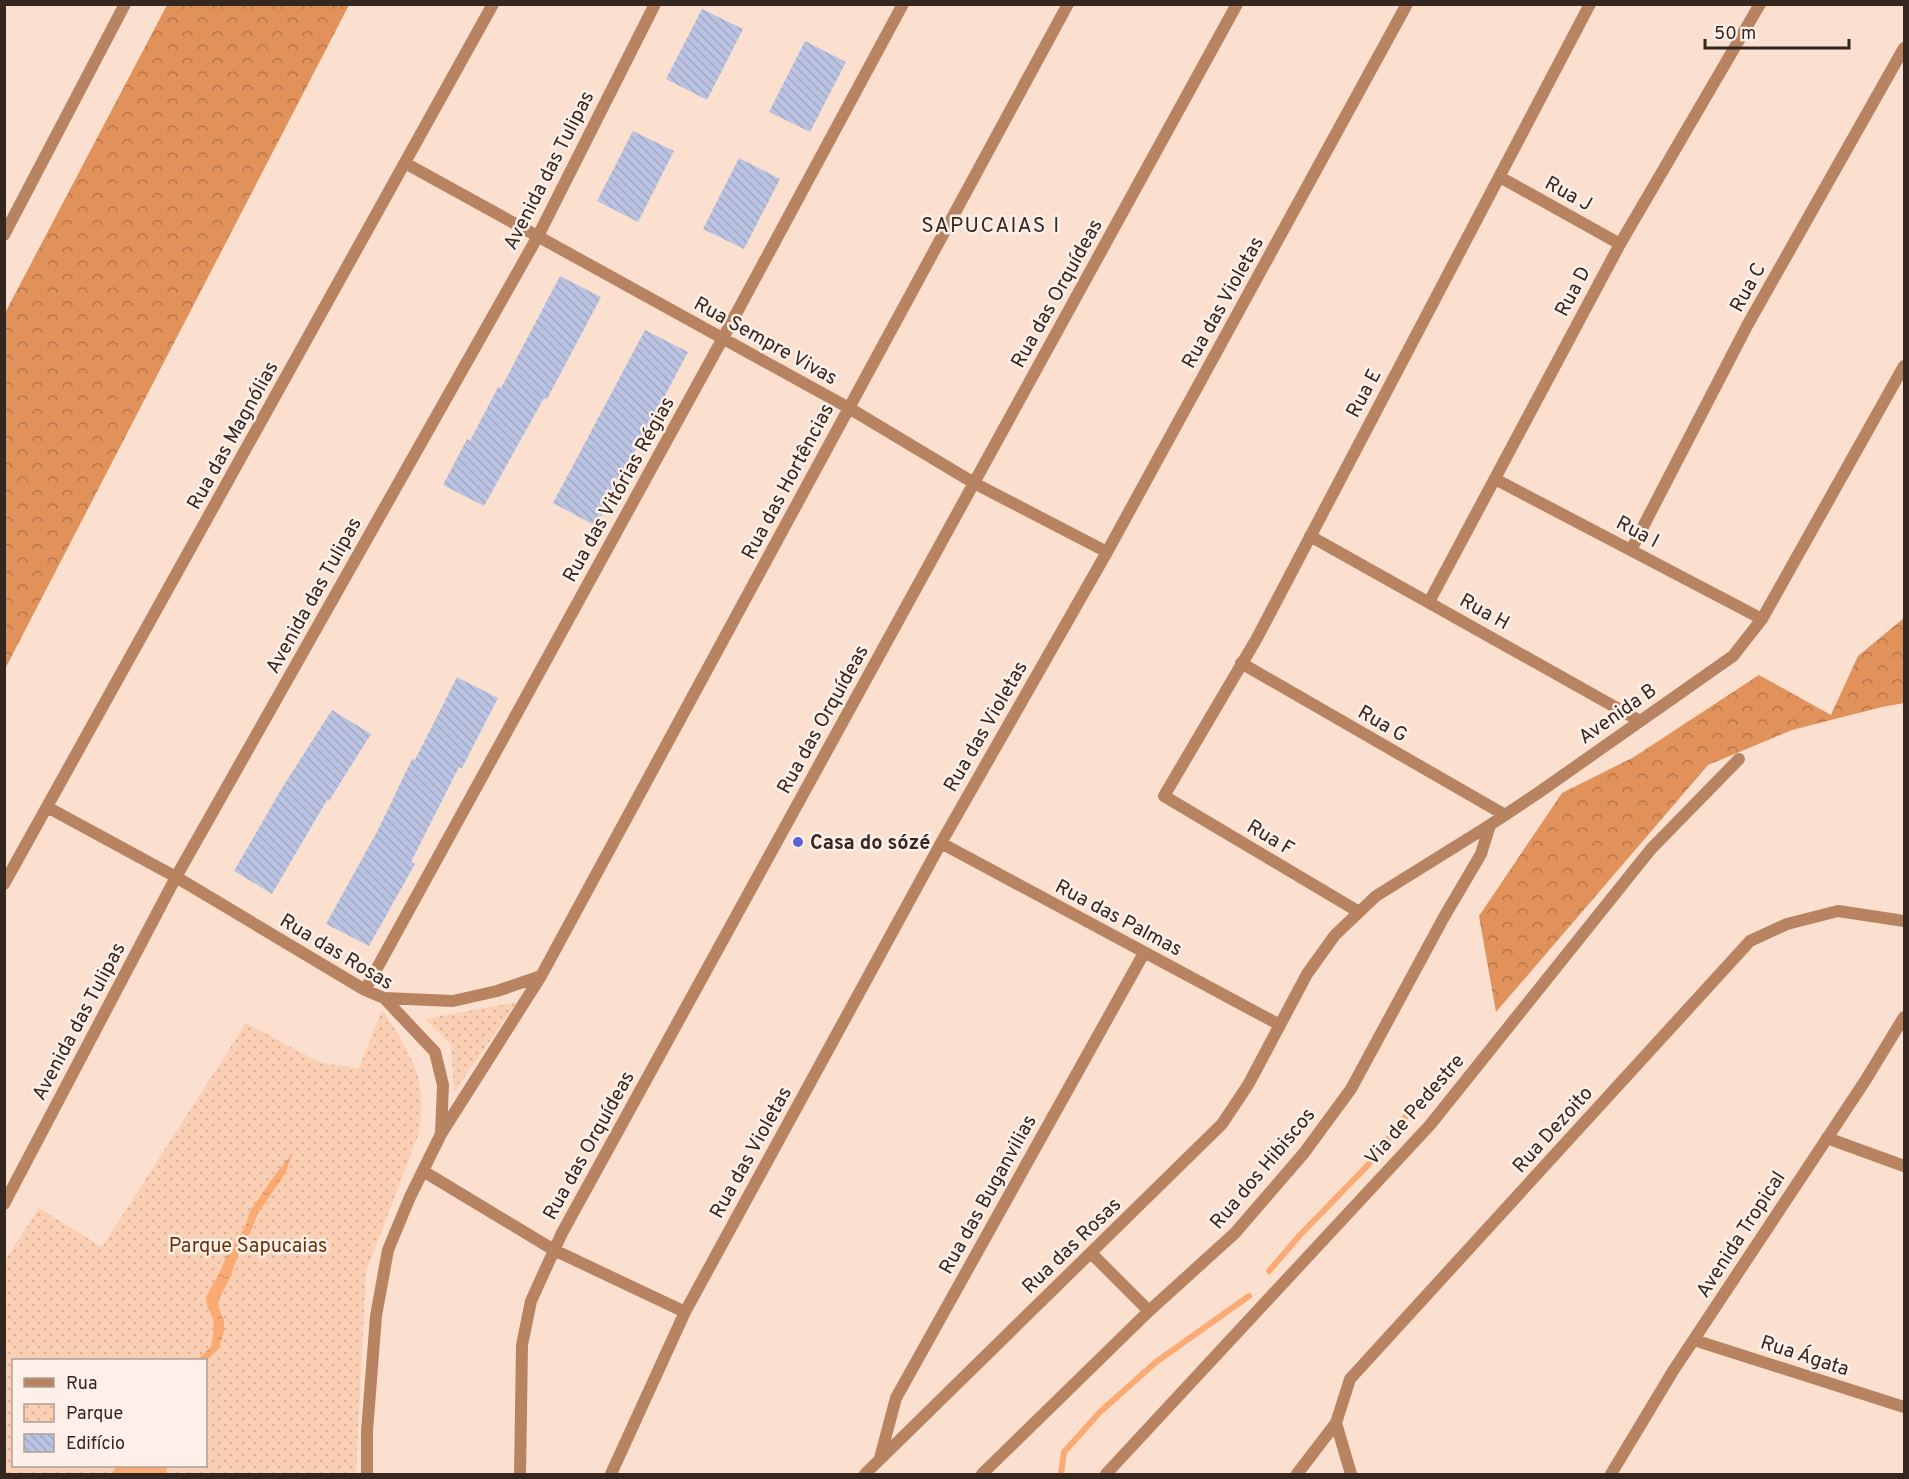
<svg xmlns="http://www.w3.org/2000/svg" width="1909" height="1479" viewBox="0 0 1909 1479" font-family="Overpass,sans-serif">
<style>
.forest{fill:url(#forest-crowns)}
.park{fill:url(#park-dots);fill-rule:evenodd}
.water{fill:url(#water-ripples)}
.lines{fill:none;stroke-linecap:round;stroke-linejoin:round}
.stream{stroke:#fcaa73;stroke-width:6}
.building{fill:url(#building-back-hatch)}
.minor{stroke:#b88361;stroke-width:12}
.tertiary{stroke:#b88361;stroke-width:12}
.poi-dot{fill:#5a63da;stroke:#fef0e8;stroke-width:2}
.labels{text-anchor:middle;stroke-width:5;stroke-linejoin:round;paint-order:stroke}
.street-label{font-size:20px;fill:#33271f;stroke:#fef0e8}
.poi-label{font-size:20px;font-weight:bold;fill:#33271f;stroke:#fef0e8;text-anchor:start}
.park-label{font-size:20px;fill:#683409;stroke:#fef0e8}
.neighbourhood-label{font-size:21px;letter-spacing:1.5px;fill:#33271f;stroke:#fef0e8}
</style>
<defs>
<pattern id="forest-crowns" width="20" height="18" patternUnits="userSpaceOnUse" patternTransform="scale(1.5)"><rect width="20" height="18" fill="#e1915a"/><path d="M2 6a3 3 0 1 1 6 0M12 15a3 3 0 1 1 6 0" fill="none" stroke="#b7764a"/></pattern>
<pattern id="park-dots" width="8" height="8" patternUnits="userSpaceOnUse" patternTransform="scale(1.5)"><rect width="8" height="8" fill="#facfb3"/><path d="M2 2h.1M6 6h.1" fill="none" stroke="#d7b29a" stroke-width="1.8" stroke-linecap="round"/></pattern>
<pattern id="water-ripples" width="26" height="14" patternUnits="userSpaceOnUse" patternTransform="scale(1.5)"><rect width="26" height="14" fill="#fcaa73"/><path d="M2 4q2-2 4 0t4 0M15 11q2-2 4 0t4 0" fill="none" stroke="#d89263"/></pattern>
<pattern id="building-back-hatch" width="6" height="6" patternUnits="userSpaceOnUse" patternTransform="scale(1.5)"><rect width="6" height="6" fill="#bbc3e3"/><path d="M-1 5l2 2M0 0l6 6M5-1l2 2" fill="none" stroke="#a1a8c2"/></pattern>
</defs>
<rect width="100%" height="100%" fill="#fbe0cf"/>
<!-- forest -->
<path class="forest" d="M167 5H349L5 669V313Z
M1904 618V703L1882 707 1792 730 1708 765 1496 1012 1479 916 1562 793 1634 757 1759 675 1831 715 1858 656Z"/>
<!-- park -->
<path class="park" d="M517 1002 454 1092 451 1045 425 1019Z
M382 1010C396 1030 411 1054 418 1077 423 1094 421 1116 419 1133L366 1272 356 1474H5L4 1262 39 1208 102 1247 246 1023 321 1063 359 1068ZM14 1360H206V1466H14Z"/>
<!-- water -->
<path class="water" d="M292 1154 285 1174 258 1213 251 1231 242 1245 228 1282 218 1300 219 1310 224 1320V1331L218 1350 209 1358 197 1360 211 1347 214 1329 213 1319 207 1305 206 1297 210 1289 218 1276 227 1255 245 1227 250 1211 277 1172Z
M116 1466H167L166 1474H112Z"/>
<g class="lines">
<!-- stream -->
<path class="stream" d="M1269 1271 1300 1235 1368 1165 1414 1106
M1061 1474 1064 1452 1100 1412 1156 1362 1249 1296"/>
</g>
<!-- building -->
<path class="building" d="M702 9 743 29 707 100 666 79Z
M805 41 846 62 810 132 769 112Z
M633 131 674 151 638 222 597 201Z
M739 158 780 179 744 249 703 229Z
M560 276 601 297 547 399 544 398 484 506 443 485 467 439 470 441 498 387 501 388Z
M645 330 688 352 596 526 553 503Z
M457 677 498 698 462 768 459 767 411 862 415 864 369 946 326 924 378 830 412 759 415 760Z
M332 710 371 734 329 801 327 800 272 894 234 871 282 788Z"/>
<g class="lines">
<!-- minor -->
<path class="minor" d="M405 163 849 408 974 483 1107 552
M1500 177 1620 244
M1495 479 1762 619
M1310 536 1640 721
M1631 550 1748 324 1904 48
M1429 602 1620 244 1760 4
M1241 663 1505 815
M47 807 176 877 365 990 384 998 435 1052 443 1085 441 1134 410 1197 388 1250 376 1316 367 1431V1474
M941 843 1280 1025
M4 884 493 4
M1359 912 1164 796 1257 638 1590 4
M365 990 723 338 903 4
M384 998 453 1001 497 991 541 976
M441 1134 541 976 1068 4
M1827 1138 1904 1166
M423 1171 554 1250 685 1312
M1091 1253 1149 1311
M1694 1340 1904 1407
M1336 1423 1351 1474
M880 1458 896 1398 1144 953
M520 1474 522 1345 531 1301 562 1233 1237 4
M611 1474 685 1312 941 843 1107 552 1407 4
M865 1474 1222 1124 1248 1085 1307 974 1335 935 1376 896 1490 825 1538 793 1733 656 1762 619 1904 366
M982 1474 1149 1311 1235 1233 1304 1153 1351 1089 1444 917 1481 854 1490 825
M1106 1474 1430 1125 1651 849 1739 759
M1297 1474 1336 1423 1350 1379 1750 941 1787 924 1838 911 1904 921"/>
<!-- tertiary -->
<path class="tertiary" d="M4 235 125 4
M4 1204 176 877 538 236 655 4
M1611 1474 1673 1371 1865 1081 1904 1017"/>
</g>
<!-- markers -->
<circle class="poi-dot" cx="798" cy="842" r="6"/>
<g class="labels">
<!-- street labels -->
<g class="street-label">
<text transform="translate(548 170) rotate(-63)" y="7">Avenida das Tulipas</text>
<text transform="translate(1569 193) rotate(29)" y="7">Rua J</text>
<text transform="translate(1747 287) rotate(-61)" y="7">Rua C</text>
<text transform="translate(1572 291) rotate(-62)" y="7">Rua D</text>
<text transform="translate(1056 293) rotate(-61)" y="7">Rua das Orquídeas</text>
<text transform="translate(1222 302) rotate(-61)" y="7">Rua das Violetas</text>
<text transform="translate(766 340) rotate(29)" y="7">Rua Sempre Vivas</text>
<text transform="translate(1363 393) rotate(-62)" y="7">Rua E</text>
<text transform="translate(232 435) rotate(-61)" y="7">Rua das Magnólias</text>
<text transform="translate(787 481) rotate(-62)" y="7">Rua das Hortências</text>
<text transform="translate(618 489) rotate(-61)" y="7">Rua das Vitórias Régias</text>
<text transform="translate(1638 531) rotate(28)" y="7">Rua I</text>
<text transform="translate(313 595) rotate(-61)" y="7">Avenida das Tulipas</text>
<text transform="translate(1485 611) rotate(29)" y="7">Rua H</text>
<text transform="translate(1617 713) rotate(-35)" y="7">Avenida B</text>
<text transform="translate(822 719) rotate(-61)" y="7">Rua das Orquídeas</text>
<text transform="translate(1383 723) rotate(30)" y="7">Rua G</text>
<text transform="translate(985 726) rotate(-60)" y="7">Rua das Violetas</text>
<text transform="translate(1271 837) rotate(31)" y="7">Rua F</text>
<text transform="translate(1119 917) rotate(28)" y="7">Rua das Palmas</text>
<text transform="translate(337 951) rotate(31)" y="7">Rua das Rosas</text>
<text transform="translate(78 1021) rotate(-62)" y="7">Avenida das Tulipas</text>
<text transform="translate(1414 1109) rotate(-49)" y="7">Via de Pedestre</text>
<text transform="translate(1552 1129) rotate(-48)" y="7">Rua Dezoito</text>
<text transform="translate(588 1145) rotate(-61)" y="7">Rua das Orquídeas</text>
<text transform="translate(750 1152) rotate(-61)" y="7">Rua das Violetas</text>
<text transform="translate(1262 1168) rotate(-50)" y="7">Rua dos Hibiscos</text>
<text transform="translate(987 1194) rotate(-61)" y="7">Rua das Buganvilias</text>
<text transform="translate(1740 1234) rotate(-57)" y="7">Avenida Tropical</text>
<text transform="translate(1071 1245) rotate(-44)" y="7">Rua das Rosas</text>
<text transform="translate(1805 1355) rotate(18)" y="7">Rua Ágata</text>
</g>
<!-- poi labels -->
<g class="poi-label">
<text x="810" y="849">Casa do sózé</text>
</g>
<!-- park labels -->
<g class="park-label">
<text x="248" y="1252">Parque Sapucaias</text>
</g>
<!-- neighbourhood labels -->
<g class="neighbourhood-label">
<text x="991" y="232">SAPUCAIAS I</text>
</g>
</g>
<!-- border -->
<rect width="1909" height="1479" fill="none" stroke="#33271f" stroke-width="12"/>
<!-- legend -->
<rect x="12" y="1359" width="195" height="108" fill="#fef0e8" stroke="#ada098" stroke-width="1.5"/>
<rect x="24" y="1378" width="30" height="9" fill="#b88361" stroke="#ada098" stroke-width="1.5"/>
<text x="66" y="1389" font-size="18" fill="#33271f">Rua</text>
<rect x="24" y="1404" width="30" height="18" fill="url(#park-dots)" stroke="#ada098" stroke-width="1.5"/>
<text x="66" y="1419" font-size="18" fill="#33271f">Parque</text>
<rect x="24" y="1434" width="30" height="18" fill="url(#building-back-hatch)" stroke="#ada098" stroke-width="1.5"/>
<text x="66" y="1449" font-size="18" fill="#33271f">Edifício</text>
<!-- scale -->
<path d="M1705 39v9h144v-9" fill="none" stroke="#33271f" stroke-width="3"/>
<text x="1714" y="39" font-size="18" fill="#33271f" stroke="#fef0e8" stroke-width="4.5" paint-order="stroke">50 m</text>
</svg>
